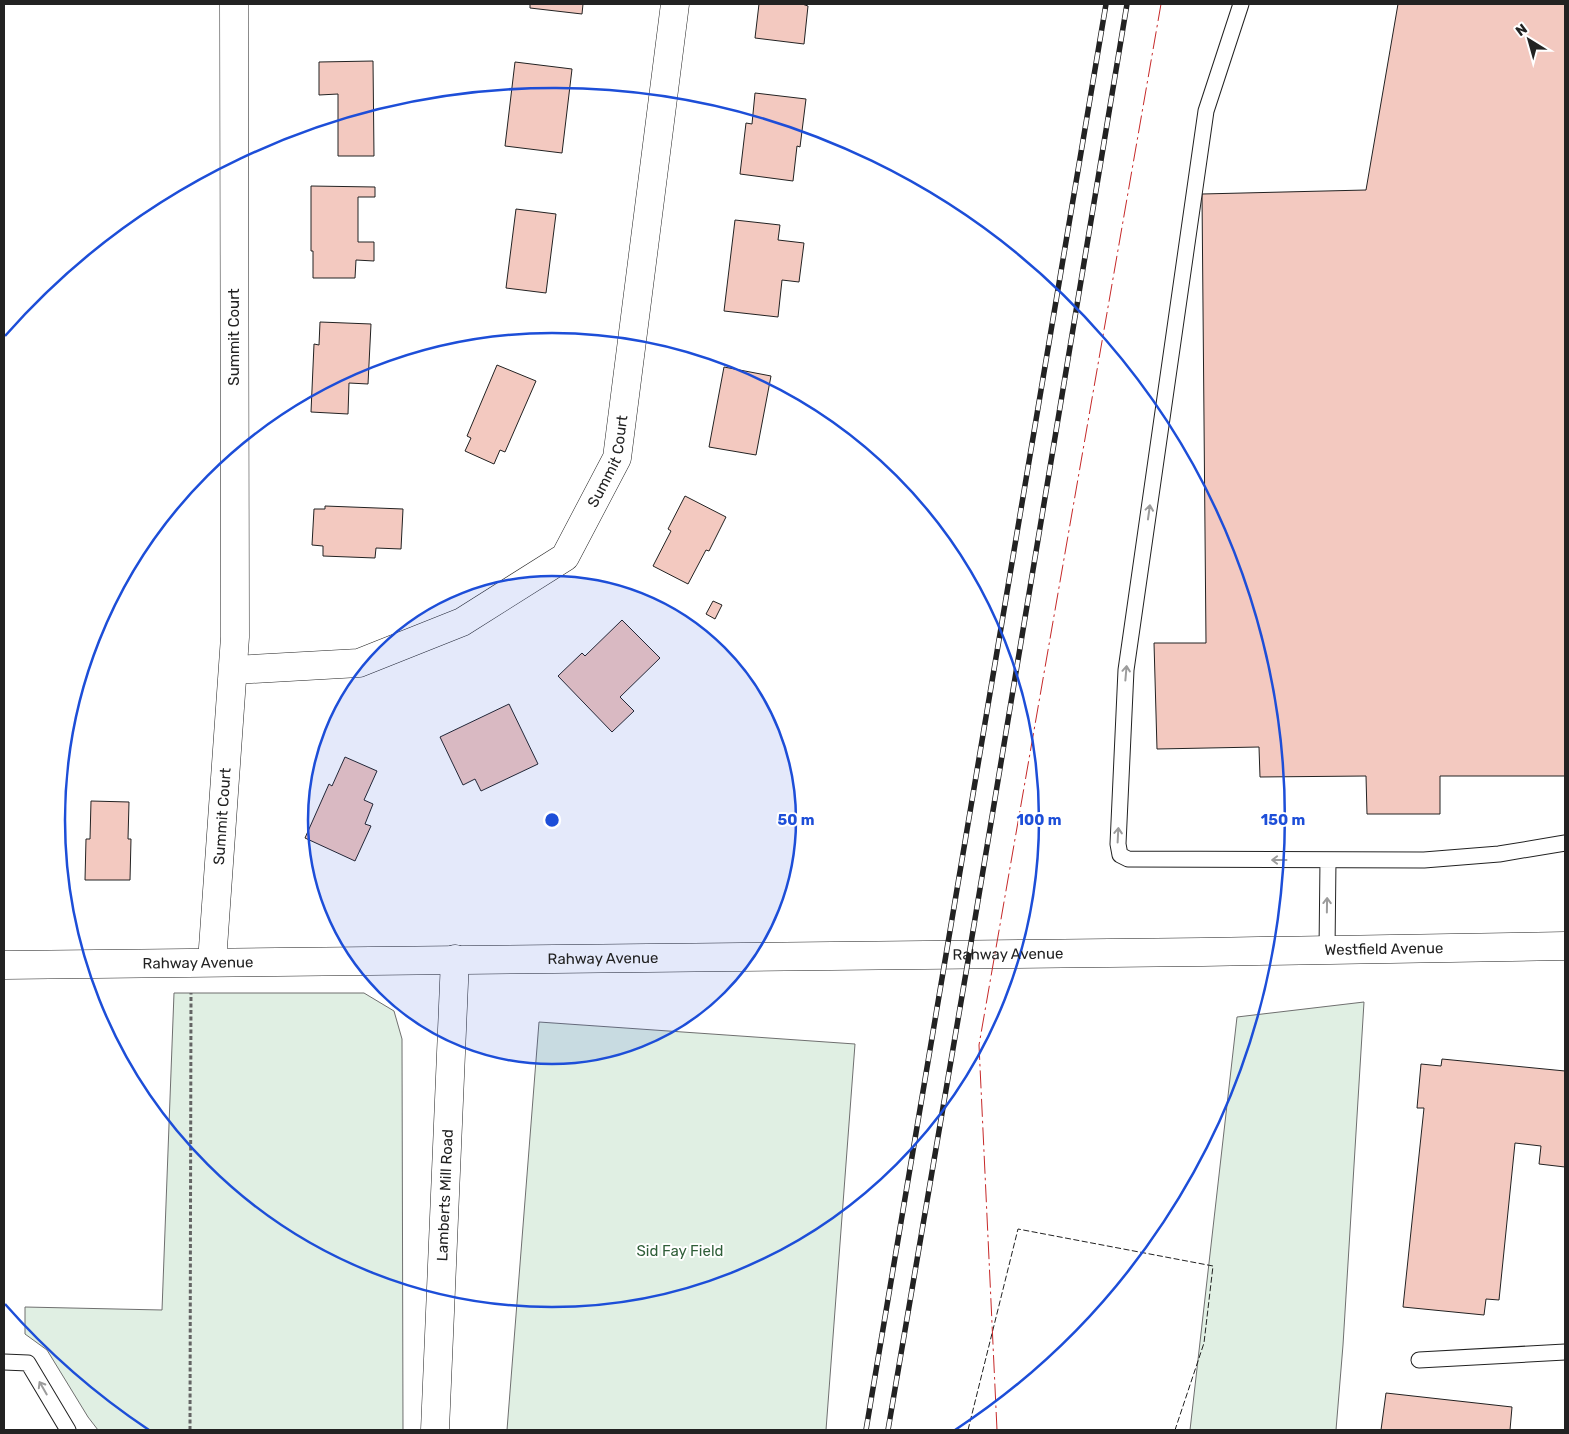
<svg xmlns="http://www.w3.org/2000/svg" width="1569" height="1434" viewBox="0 0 1569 1434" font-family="Rubik,sans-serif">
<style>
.green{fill:#e0efe3;stroke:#6f6f6f}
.building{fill:#f3c9c0;stroke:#222}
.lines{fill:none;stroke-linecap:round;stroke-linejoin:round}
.lane-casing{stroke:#222;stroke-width:17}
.street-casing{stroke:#222;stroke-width:29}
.secondary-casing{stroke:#222;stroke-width:29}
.path{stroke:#646464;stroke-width:3;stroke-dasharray:4 2.5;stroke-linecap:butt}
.lane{stroke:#fff;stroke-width:15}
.street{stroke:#fff;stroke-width:28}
.secondary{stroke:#fff;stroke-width:28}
.rail-casing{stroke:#222;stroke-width:5.5}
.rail{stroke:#fff;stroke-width:4;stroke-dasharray:11;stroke-linecap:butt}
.fence{stroke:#222;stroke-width:1;stroke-dasharray:6 2.5;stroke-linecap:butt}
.power{stroke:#c62828;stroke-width:1;stroke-dasharray:18 4 2.5 4;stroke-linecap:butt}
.oneway{stroke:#9c9c9c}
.ring{fill:none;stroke:#1d4ed8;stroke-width:2.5}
.labels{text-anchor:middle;stroke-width:4;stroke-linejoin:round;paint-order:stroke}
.street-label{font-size:15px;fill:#222;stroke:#fff}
.park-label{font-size:15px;fill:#2f5e38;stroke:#fff}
.centre{fill:#1d4ed8;stroke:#fff;stroke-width:2.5}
.ring-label{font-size:15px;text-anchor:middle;font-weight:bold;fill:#1d4ed8;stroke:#fff;stroke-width:4;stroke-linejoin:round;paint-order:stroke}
</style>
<rect width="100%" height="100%" fill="#fff"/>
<!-- green -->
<path class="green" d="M174 993H364L394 1011 402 1039 403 1430H98L88 1417 47 1350 25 1334V1307L162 1310Z
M1364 1002 1343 1345 1336 1430H1190L1237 1017Z
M539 1022 855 1044 826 1430H507Z"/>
<!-- building -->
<path class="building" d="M530 4H583L582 14 530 8Z
M759 4H802L808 6 804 44 755 38Z
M1398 4H1565V776H1440V814H1367L1366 776 1260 777 1259 747 1157 749 1154 643H1206L1202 194 1366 190Z
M373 61 374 156H338V94L319 95V62Z
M515 62 572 69 562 153 505 146Z
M755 93 806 99 800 147 797 146 793 181 740 174 746 123 752 124Z
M311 186 375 187V197H358V242H374V261L356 260 355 278H313V251H311Z
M516 209 556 214 546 293 506 288Z
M735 220 780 225 778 240 804 243 799 282 782 280 778 317 724 311Z
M320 322 371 324 368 384 349 383 348 414 311 412 314 344 319 345Z
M497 365 536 381 505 452 500 450 494 464 465 451 471 438 467 436Z
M724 367 771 376 756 455 709 447Z
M685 496 726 517 709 551 706 550 688 584 653 566 671 531 668 529Z
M325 506 403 509 401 549 376 548 375 558 323 556V546L312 545 314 509H325Z
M713 601 722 605 715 619 706 614Z
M622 620 660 658 620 697 634 711 612 732 558 676 582 653 585 656Z
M509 704 538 764 481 791 475 779 463 785 440 737Z
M345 757 377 771 364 800 373 804 365 824 371 826 355 861 305 838 329 784 332 786Z
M91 801 129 802 128 839H131L130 880H85L86 839H90Z
M1442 1059 1565 1071V1167L1539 1164 1541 1146 1515 1143 1499 1300 1486 1299 1484 1315 1403 1307 1424 1108H1417L1421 1064 1441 1066Z
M1386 1393 1512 1407 1510 1430H1381Z"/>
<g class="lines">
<defs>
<path id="lane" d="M1241 4 1206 111 1126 670 1118 844 1120 855 1128 859 1424 860 1499 854 1565 843
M1327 950 1328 860
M1419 1360 1565 1352
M4 1362 28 1363 68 1430"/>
<g id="street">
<path id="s1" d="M234 670 359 663 462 622 565 557 617 458 675 4"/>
<path id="s2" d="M212 962 235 637 234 4"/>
<path id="s3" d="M435 1430 455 959"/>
</g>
<g id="secondary">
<path id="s4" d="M4 965 1203 952 1565 946"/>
</g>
</defs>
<!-- lane casing -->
<use href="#lane" class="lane-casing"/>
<!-- street casing -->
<use href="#street" class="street-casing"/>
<!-- secondary casing -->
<use href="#secondary" class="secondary-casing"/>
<!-- path -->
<path class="path" d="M190 1430 191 993"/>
<!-- lane -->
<use href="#lane" class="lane"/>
<!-- street -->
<use href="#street" class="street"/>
<!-- secondary -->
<use href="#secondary" class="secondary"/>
<defs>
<path id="rail" d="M866 1430 1106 4
M888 1430 969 955 1127 4"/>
</defs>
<!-- rail casing -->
<use href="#rail" class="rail-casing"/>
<!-- rail -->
<use href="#rail" class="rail"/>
<!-- fence -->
<path class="fence" d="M968 1430 1018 1229 1213 1266 1204 1343 1175 1430"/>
<!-- power -->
<path class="power" d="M997 1430 979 1045 1161 4"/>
</g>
<!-- one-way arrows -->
<defs><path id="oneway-shaft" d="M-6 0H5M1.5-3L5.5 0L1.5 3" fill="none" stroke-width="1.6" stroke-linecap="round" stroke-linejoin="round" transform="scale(1.25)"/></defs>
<g class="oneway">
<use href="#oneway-shaft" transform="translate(1149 512) rotate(-82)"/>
<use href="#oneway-shaft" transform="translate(1126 673) rotate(-85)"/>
<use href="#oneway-shaft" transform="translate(1118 835) rotate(-87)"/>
<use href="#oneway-shaft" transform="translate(1279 860) rotate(-180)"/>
<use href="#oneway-shaft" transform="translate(1327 905) rotate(-89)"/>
<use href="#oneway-shaft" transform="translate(43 1388) rotate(-120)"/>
</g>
<!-- distance rings -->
<circle cx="552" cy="820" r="244" fill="#1d4ed8" fill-opacity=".12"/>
<g class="ring">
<circle cx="552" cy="820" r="244"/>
<circle cx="552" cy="820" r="487"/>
<path d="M149 1430A731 731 0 0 1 5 1304M5 336A731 731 0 1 1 955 1430"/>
</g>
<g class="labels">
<!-- street labels -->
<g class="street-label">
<text transform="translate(234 337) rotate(-90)" y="5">Summit Court</text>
<text dy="5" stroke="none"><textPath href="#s1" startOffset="464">Summit Court</textPath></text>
<text dy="5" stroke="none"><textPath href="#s2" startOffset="146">Summit Court</textPath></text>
<text dy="5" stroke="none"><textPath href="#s4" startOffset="1380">Westfield Avenue</textPath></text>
<text dy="5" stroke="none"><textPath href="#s4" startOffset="1004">Rahway Avenue</textPath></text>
<text dy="5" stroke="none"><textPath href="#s4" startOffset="599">Rahway Avenue</textPath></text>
<text dy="5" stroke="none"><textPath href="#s4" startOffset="194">Rahway Avenue</textPath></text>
<text dy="5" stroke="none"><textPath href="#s3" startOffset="235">Lamberts Mill Road</textPath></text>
</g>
<!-- park labels -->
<g class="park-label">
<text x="680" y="1256">Sid Fay Field</text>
</g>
</g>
<circle cx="552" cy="820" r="8" class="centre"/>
<g class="ring-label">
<text x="796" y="825">50 m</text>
<text x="1039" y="825">100 m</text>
<text x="1283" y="825">150 m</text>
</g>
<!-- border -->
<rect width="1569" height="1434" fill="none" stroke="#222222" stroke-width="10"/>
<!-- north arrow -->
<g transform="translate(1529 40) rotate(323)" stroke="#ffffff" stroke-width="4" paint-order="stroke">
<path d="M0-4L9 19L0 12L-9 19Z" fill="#222222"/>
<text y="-8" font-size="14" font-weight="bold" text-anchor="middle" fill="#222222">N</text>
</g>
</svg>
